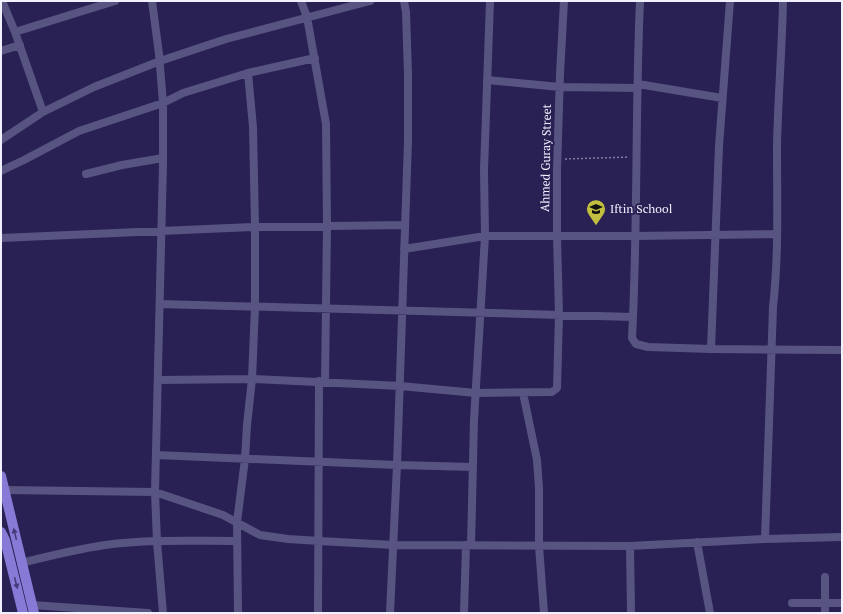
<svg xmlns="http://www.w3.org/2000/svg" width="843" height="614" viewBox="0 0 843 614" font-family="'PT Serif',serif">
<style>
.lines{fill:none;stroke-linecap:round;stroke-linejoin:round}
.path{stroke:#837ea0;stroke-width:1.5;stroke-dasharray:2 2;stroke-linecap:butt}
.minor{stroke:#585481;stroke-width:8}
.major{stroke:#877ad7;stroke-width:10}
.oneway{fill:#453b7b}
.labels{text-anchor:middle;stroke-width:4;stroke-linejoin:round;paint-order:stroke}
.street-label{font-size:12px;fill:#f1f0fe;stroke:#292053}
.poi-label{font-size:12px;fill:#f1f0fe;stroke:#292053;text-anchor:start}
</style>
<rect width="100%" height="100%" fill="#292053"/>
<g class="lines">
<!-- path -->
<path class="path" d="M565 159 629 157"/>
<!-- minor -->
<path class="minor" d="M2 1 15 32 43 112
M152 1 159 54 163 103V164L155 492 157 542 163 613
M301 1 307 17 326 124 327 226 325 382
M640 1C635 113 638 226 632 338L636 344 648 347 711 349 842 350
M15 32 115 1
M1 51 20 45
M487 80 560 87 638 88
M638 84 722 98
M1 140 43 112 94 87 160 61 226 39 370 1
M1 171 24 160 79 131 163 103 183 93 248 73 315 58
M86 174 122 165 163 158
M1 238 252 227 405 225
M404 249 485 236H635L777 234
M160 304 633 317
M711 349 719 146 730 1
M158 380 252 379 400 386 476 393 552 392 557 388 559 315 557 236V170L560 74 564 1
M523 393 537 460 539 488V546L544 613
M156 455 397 465 473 467
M4 490 155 492 223 515 260 535 288 539 319 541 394 545 630 546 765 539 842 537
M765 539 773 307C779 253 777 200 777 146 778 98 782 50 783 1
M697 542 710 613
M471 545 474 420 485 236 484 170 490 1
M630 546 631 613
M21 563C49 556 77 549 105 545 148 539 194 541 237 541
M825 577V613
M792 603H842
M32 605 148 613
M238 613 237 522 245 459 247 425 252 379 255 307V227L253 127 248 73
M318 613 319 381
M390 613 397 465 408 141V74L406 12 404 1
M464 613 466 545"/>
<!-- major -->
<path class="major" d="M1 476 34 613
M1 532 5 540 23 613"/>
</g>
<!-- one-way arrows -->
<defs><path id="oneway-solid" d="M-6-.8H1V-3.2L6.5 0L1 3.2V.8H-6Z"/></defs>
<g class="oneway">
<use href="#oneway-solid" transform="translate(15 534) rotate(-104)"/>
<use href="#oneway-solid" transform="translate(16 583) rotate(76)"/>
</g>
<!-- icons -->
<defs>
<symbol id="school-pin" viewBox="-11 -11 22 30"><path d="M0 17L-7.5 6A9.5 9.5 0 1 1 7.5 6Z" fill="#c1be40" stroke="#292053"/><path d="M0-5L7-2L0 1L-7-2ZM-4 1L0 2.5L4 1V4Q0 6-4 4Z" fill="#111"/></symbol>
</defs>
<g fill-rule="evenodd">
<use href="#school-pin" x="585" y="198" width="22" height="30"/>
</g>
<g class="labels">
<!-- street labels -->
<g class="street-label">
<text transform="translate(546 158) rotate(-89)" y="4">Ahmed Guray Street</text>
</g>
<!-- poi labels -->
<g class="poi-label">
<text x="610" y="213">Iftin School</text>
</g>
</g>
<!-- border -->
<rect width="843" height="614" fill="none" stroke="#f1f0fe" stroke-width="4"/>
</svg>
